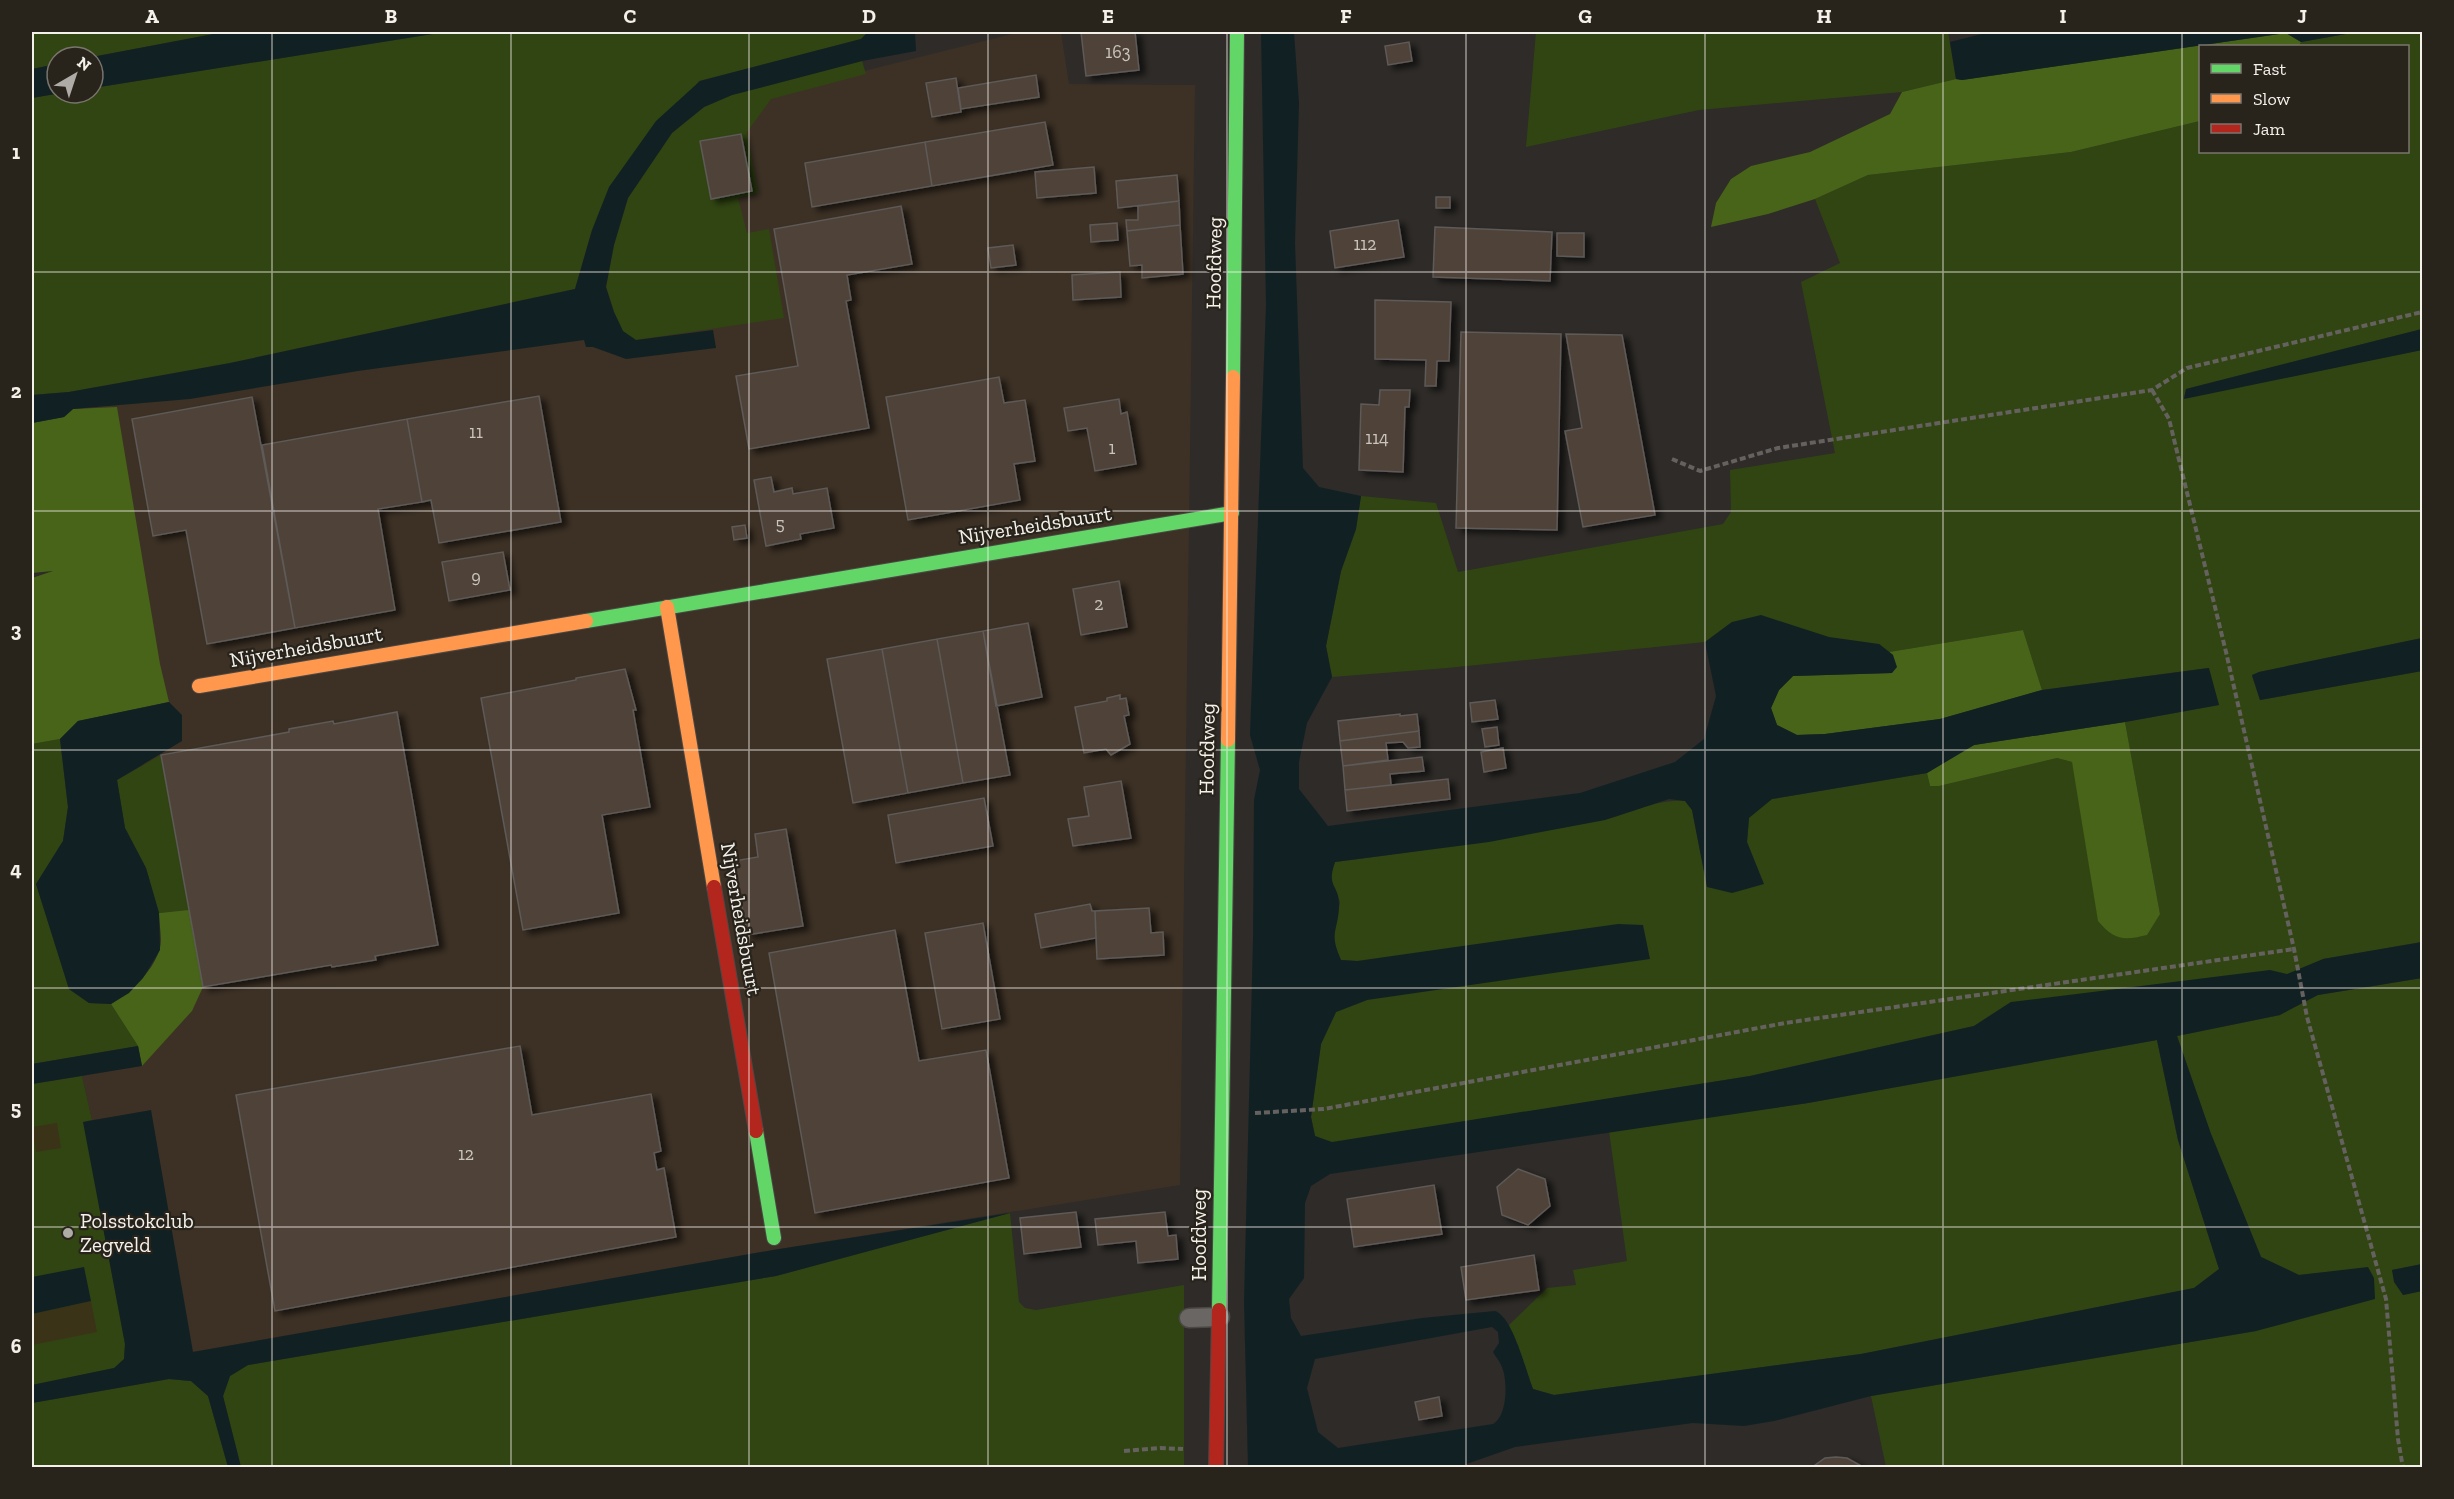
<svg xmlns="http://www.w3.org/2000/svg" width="2454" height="1499" viewBox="0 0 2454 1499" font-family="'Zilla Slab',serif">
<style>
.industrial{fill:#3d3125}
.green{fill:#314512}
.forest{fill:#476418}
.sand{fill:#3b3317}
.water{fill:#112123;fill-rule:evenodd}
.building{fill:#4f4239;stroke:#5d5a58;stroke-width:1.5;filter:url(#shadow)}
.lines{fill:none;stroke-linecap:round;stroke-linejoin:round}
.lane-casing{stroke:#4a4845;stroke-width:21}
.fast-casing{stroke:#4a4845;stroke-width:16}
.slow-casing{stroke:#4a4845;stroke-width:16}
.jam-casing{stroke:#4a4845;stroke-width:16}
.path{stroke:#64615f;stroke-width:4;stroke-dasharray:6 3;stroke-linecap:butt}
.lane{stroke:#6a6664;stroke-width:18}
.fast{stroke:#63d668;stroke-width:14}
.slow{stroke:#ff974d;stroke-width:14}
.jam{stroke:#b3261e;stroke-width:14}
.grid{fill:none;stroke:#f4f1eb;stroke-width:1.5;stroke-opacity:0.55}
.poi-dot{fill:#afaca7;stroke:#28231b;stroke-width:2}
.labels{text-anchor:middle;stroke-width:4.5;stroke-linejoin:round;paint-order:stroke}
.number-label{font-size:18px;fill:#cbc5be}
.street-label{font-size:21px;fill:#f4f1eb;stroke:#28231b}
.poi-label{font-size:21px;fill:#f4f1eb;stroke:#28231b;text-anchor:start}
.neatline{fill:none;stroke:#f4f1eb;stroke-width:2}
.grid-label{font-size:20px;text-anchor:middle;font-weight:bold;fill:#f4f1eb}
</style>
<defs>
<filter id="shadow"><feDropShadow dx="6" dy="4" stdDeviation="3" flood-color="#0009"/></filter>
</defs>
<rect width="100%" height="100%" fill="#2e2b28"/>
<!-- industrial -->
<path class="industrial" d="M1020 32H1061L1069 84 1195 85 1180 1185 773 1250 192 1352 151 1111 92 1120 82 1076 142 1065 192 1011 71 399 708 110Z"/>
<!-- green -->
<path class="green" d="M32 32H224L92 57H57V64L32 69Z
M445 32H868L861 39 699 81 592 230 575 289 230 363 69 392 32 395V98L61 93H93V88Z
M1536 32H1948L1956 79 1902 92 1699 110 1526 147Z
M2357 32H2422V329L2186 389 2184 398 2422 350V638L2259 672 2252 676 2260 700 2422 671V942L2323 959 2318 995 2422 978V1264L2392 1270 2403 1295 2422 1291V1467H1886L1871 1396 2256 1331 2368 1268 2299 1275 2261 1257 2211 1134 2177 1036 2280 1015 2011 1002 1974 1026 1750 1076 1331 1143 1315 1136 1311 1117 1321 1044 1336 1012 1367 1000 1357 961 1341 960 1333 941 1340 902 1330 877 1335 862C1423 851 1510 838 1597 821 1627 816 1655 798 1685 801L1692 810 1707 887 1763 884 1747 842 1749 817 1772 799 1927 773 1930 786H1939L2057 758 2072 762 2075 775 2160 914 2125 722 2219 705 2208 668 2042 690 2023 630 1889 652 1879 644 1748 646 1732 622 1705 642 1447 668 1332 677 1326 646 1341 571 1356 529 1361 496 1436 503 1458 572 1723 524 1731 512 1730 470 1835 453 1801 282 1840 263 1815 199 1868 175 2071 152 2200 121V152H2408V46H2299L2301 42Z
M862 61 866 74 771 99 747 132 758 193 738 198 747 233 769 229 784 318 636 340 623 332 614 312 606 287 614 245 628 198 672 133 704 107 732 95Z
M60 739 68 807 63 841 36 884 69 989 89 1003 111 1004 138 1046 32 1064V744Z
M161 755 189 910 159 913 146 868 125 828 117 780Z
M2157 1040 2178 1140 2219 1269 2194 1288 1861 1354 1554 1395 1533 1389 1509 1325 1547 1288 1576 1285 1573 1270 1627 1261 1609 1131 1808 1103Z
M82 1076 92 1120 84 1122 125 1344 124 1359 115 1368 32 1385V1084Z
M1010 1213 1019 1302 1025 1308 1036 1310 1184 1285V1467H241L223 1396 230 1376 248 1365 776 1276Z
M169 1379 191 1381 208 1396 228 1467 32 1468V1403Z"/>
<!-- forest -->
<path class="forest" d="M2286 33 2301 42 2299 46H2200V121L2071 152 1868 175 1815 199 1768 214 1711 227 1716 203 1731 179 1751 166 1810 152 1890 114 1902 92 1956 79 1962 80Z
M117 407 160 664 169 702 78 721 60 739 32 744V578L53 571 32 573V423L64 417 73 409Z
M2023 630 2042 690 1940 719 1825 734 1797 735 1777 725 1771 708 1779 690 1793 676 1892 673 1893 655 1889 652Z
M2125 722 2160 914 2147 935C2123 941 2114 940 2098 921L2072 762 2057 758 1939 786H1930L1927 773 1974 745Z
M189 910 203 987 192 1011 142 1066 138 1046 111 1004C131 991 151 974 159 951 163 941 159 924 159 913Z"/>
<!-- sand -->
<path class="sand" d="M57 1123 61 1148 36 1152 32 1127Z
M91 1301 97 1332 32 1345V1314Z"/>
<!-- water -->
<path class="water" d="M224 32H445L93 88 92 57Z
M868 32H915L916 51 862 61 732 95 704 107 672 133 628 198 614 245 606 287 614 312 623 331 636 340 713 330 716 348 626 359 593 347H586L584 340 358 371 190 399 73 409 64 417 32 423V395L69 392 230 363 575 289 592 230 609 187 656 121 700 81 861 39Z
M1261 32H1294L1299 103 1295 243 1303 468 1319 487 1361 496 1356 529 1341 571 1326 646 1332 677 1307 723 1299 762V789L1328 826 1580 793 1675 762 1704 739 1716 696 1705 642 1732 622 1761 615 1829 637 1879 644 1893 655 1897 667 1892 673 1793 676 1779 690 1771 708 1777 725 1797 735 1825 734 1940 719 2042 690 2209 668 2219 705 2125 722 1974 745 1927 773 1772 799 1749 818 1747 842 1764 884 1732 893 1707 887 1692 810 1685 801 1669 799 1605 820 1489 842 1335 862C1326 888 1339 884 1339 904 1339 931 1328 931 1341 960L1357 961 1618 924 1643 925 1650 959 1367 1000 1336 1012 1321 1044 1311 1117 1315 1136 1332 1142 1750 1076 1974 1026 2011 1002 2270 970 2287 974 2323 959 2422 942V978L2318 995 2280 1015 2177 1036 2211 1134 2261 1257 2299 1275 2368 1267 2374 1278 2375 1299 2256 1331 1871 1396 1774 1421 1744 1426 1693 1423 1515 1447 1458 1467H1248L1244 1301 1253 939 1254 800 1260 770 1250 735 1266 305ZM2157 1040 2178 1140 2219 1269 2194 1288 1861 1354 1554 1395 1533 1389C1526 1371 1513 1317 1495 1311L1422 1318 1301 1336 1291 1318 1289 1299 1304 1278 1305 1203 1311 1186 1330 1174 1808 1103ZM1492 1327 1498 1332 1499 1343 1493 1352C1495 1356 1499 1360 1501 1365 1508 1378 1508 1416 1493 1424L1338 1448 1318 1432 1307 1388 1315 1359Z
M1990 32H2357L2301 42 2286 33 1962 80 1956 79 1950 42Z
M57 64V93H61L32 98V69Z
M2422 329V350L2184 399 2186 389Z
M2422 638V671L2260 700 2252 675 2259 672Z
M169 702 182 715V741L117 780 125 828 146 868 159 913 160 950 143 978 129 993 111 1004 89 1003 69 989 36 884 63 841 68 807 60 739 78 721Z
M138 1046 142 1066 32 1084V1064Z
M151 1110 193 1352 773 1250 1010 1213 776 1276 248 1365 230 1376 223 1396 241 1467H228L208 1396 191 1381 169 1379 32 1403V1385L114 1368 124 1359 125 1344 83 1122Z
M2422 1264V1291L2403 1295 2394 1282 2392 1270Z
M84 1267 91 1301 32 1314V1277Z"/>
<!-- building -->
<path class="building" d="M1081 32H1112L1113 33 1135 32 1139 70 1086 76Z
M1409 42 1412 61 1388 65 1385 46Z
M1036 75 1039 97 961 109 958 88Z
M956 78 961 112 932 117 926 83Z
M1045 122 1053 165 932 186 925 142Z
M741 134 752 191 711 199 700 141Z
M925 142 932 186 812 207 805 163Z
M1094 167 1096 193 1037 198 1035 172Z
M1177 175 1179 201 1118 208 1116 181Z
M1436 197H1450V208H1436Z
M1179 201 1180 225 1127 231 1126 220H1138V206Z
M901 206 912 264 847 275 851 300 846 301 869 428 749 449 736 376 798 366 774 229Z
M1398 220 1404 257 1335 268 1330 231Z
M1117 223 1118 240 1091 242 1090 225Z
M1180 225 1183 274 1142 278V265L1130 266 1127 231Z
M1435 227 1552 232 1550 281 1433 277Z
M1557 233H1584V257L1557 256Z
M1013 245 1016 265 991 268 988 248Z
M1120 272 1121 297 1073 300 1072 275Z
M1375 300 1451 302 1449 361H1437L1436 386H1425L1426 360 1375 359Z
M1461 332 1561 334 1557 530 1456 528Z
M1566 334 1622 335 1655 515 1583 527 1565 431 1582 428Z
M999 377 1004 403 1025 400 1035 461 1014 464 1020 500 908 520 886 397Z
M1380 390H1410L1409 407H1405L1403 472 1359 470 1361 404 1379 405Z
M539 396 561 522 439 543 431 500 422 502 407 419Z
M252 397 295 628 207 644 186 530 153 536 132 419Z
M1119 399 1121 414 1127 412 1136 464 1095 471 1087 428 1068 431 1064 408Z
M407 419 422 502 378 509 395 610 295 628 262 445Z
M771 477 774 492 792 488 793 494 827 488 834 528 800 534 801 539 766 546 754 480Z
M745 525 747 538 734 540 732 527Z
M503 552 510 590 449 601 442 562Z
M1119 581 1127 627 1081 635 1073 589Z
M1028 623 1042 697 996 706 983 631Z
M983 631 1010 775 963 783 937 639Z
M937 639 963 783 908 793 882 649Z
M882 649 908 793 853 803 827 659Z
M625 669 636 710H633L650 807 602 815 619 913 523 930 481 698 576 680V678Z
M1120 695V699L1126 698 1129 715 1124 716 1130 744 1111 755 1106 749 1084 753 1075 707 1107 701V698Z
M1495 700 1498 719 1472 722 1470 703Z
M397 712 438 945 375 956 376 960 332 967 331 965 203 987 161 755 289 732V729L333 721 334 724Z
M1400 714V716L1417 714 1419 731 1340 741 1338 721Z
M1497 727 1499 745 1485 747 1482 729Z
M1419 731 1420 747 1408 748 1403 742 1386 743 1388 760 1343 766 1340 741Z
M1503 748 1506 768 1484 772 1481 752Z
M1422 757 1424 771 1390 774 1391 785 1345 790 1343 766Z
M1448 779 1450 799 1347 811 1345 790Z
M1121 781 1131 838 1073 846 1068 819 1089 816 1084 787Z
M984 798 993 846 896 863 888 815Z
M786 829 803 926 747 935 734 861 758 857 755 834Z
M1090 904 1092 911H1095L1096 938 1041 948 1035 914Z
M1149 908 1151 933 1163 932 1164 955 1097 959 1095 911Z
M983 923 1000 1019 942 1029 925 933Z
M895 930 919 1061 986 1050 1009 1178 815 1213 769 953Z
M520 1046 532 1115 651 1094 661 1151 654 1153 657 1170 664 1168 676 1237 275 1311 236 1095Z
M1518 1169 1545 1179 1550 1206 1528 1225 1502 1215 1497 1187Z
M1434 1185 1442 1234 1354 1247 1347 1199Z
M1076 1212 1081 1247 1024 1254 1020 1218Z
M1165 1212 1168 1236 1176 1235 1178 1259 1138 1263 1136 1241 1098 1245 1095 1219Z
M1534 1255 1539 1290 1466 1300 1461 1267Z
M1439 1397 1442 1416 1419 1420 1415 1402Z
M1836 1457 1847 1458 1865 1468H1811L1825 1458Z"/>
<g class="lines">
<defs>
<path id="lane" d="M1189 1318 1220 1317"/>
<path id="fast" d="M1233 377 1237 32
M586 621 1232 513
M756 1131 774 1238
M1219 1310 1228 740"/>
<path id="slow" d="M667 607 714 887
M199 686 586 621
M1228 740 1233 377"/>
<path id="jam" d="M714 887 756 1131
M1216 1468 1219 1310"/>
</defs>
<!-- lane casing -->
<use href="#lane" class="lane-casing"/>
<!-- fast casing -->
<use href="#fast" class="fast-casing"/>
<!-- slow casing -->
<use href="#slow" class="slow-casing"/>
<!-- jam casing -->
<use href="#jam" class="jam-casing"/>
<!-- path -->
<path class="path" d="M2152 390 2169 419 2226 652 2294 949 2307 1017 2386 1299 2398 1439 2403 1468
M1672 459 1700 471 1778 448 2152 390 2187 368 2422 312
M1255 1113 1324 1109 1785 1023 2294 949
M1124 1451 1160 1448 1183 1449"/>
<!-- lane -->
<use href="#lane" class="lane"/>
<!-- fast -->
<use href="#fast" class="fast"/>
<!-- slow -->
<use href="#slow" class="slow"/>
<!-- jam -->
<use href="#jam" class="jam"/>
</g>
<!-- grid -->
<path class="grid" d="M272 32V1468M511 32V1468M749 32V1468M988 32V1468M1227 32V1468M1466 32V1468M1705 32V1468M1943 32V1468M2182 32V1468M32 272H2422M32 511H2422M32 750H2422M32 988H2422M32 1227H2422"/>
<!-- markers -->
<circle class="poi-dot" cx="68" cy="1233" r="6"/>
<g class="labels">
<!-- number labels -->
<g class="number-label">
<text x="1118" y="58">163</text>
<text x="1365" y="250">112</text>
<text x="476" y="438">11</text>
<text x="1377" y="444">114</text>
<text x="1112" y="454">1</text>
<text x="780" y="530">5</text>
<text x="476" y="583">9</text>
<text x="1099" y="610">2</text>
<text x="466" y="1160">12</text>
</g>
<!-- street labels -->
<g class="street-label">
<text transform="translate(1214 263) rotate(-89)" y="7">Hoofdweg</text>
<text transform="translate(1035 525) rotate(-9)" y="7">Nijverheidsbuurt</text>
<text transform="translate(306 647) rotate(-10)" y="7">Nijverheidsbuurt</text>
<text transform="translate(1207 749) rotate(-89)" y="7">Hoofdweg</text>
<text transform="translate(741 919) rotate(80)" y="7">Nijverheidsbuurt</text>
<text transform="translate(1199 1235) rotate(-90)" y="7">Hoofdweg</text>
</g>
<!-- poi labels -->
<g class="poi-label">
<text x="80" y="1228">Polsstokclub<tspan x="80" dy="24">Zegveld</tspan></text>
</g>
</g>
<!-- border -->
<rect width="2454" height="1499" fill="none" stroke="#28231b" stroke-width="66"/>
<!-- legend -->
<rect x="2199" y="45" width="210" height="108" fill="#28231b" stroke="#7a756e" stroke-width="1.5"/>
<rect x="2211" y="64" width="30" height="9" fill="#63d668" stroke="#7a756e" stroke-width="1.5"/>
<text x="2253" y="75" font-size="18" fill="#f4f1eb">Fast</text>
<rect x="2211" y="94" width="30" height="9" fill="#ff974d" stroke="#7a756e" stroke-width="1.5"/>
<text x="2253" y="105" font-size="18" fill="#f4f1eb">Slow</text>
<rect x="2211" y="124" width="30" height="9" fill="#b3261e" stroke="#7a756e" stroke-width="1.5"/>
<text x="2253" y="135" font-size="18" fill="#f4f1eb">Jam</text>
<!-- north arrow -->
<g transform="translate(75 75) rotate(39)"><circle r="28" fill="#28231b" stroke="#7a756e" stroke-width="1.5"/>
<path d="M0-4.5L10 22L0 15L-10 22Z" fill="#afaca7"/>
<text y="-9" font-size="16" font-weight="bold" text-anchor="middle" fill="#f4f1eb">N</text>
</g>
<rect x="33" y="33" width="2388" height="1433" class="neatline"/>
<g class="grid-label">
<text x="152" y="23">A</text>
<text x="391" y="23">B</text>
<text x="630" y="23">C</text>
<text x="869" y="23">D</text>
<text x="1108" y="23">E</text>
<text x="1346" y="23">F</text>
<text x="1585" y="23">G</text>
<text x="1824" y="23">H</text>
<text x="2063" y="23">I</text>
<text x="2302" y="23">J</text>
<text x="16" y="159">1</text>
<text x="16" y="398">2</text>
<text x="16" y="637">3</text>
<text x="16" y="876">4</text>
<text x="16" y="1115">5</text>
<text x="16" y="1353">6</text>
</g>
</svg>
